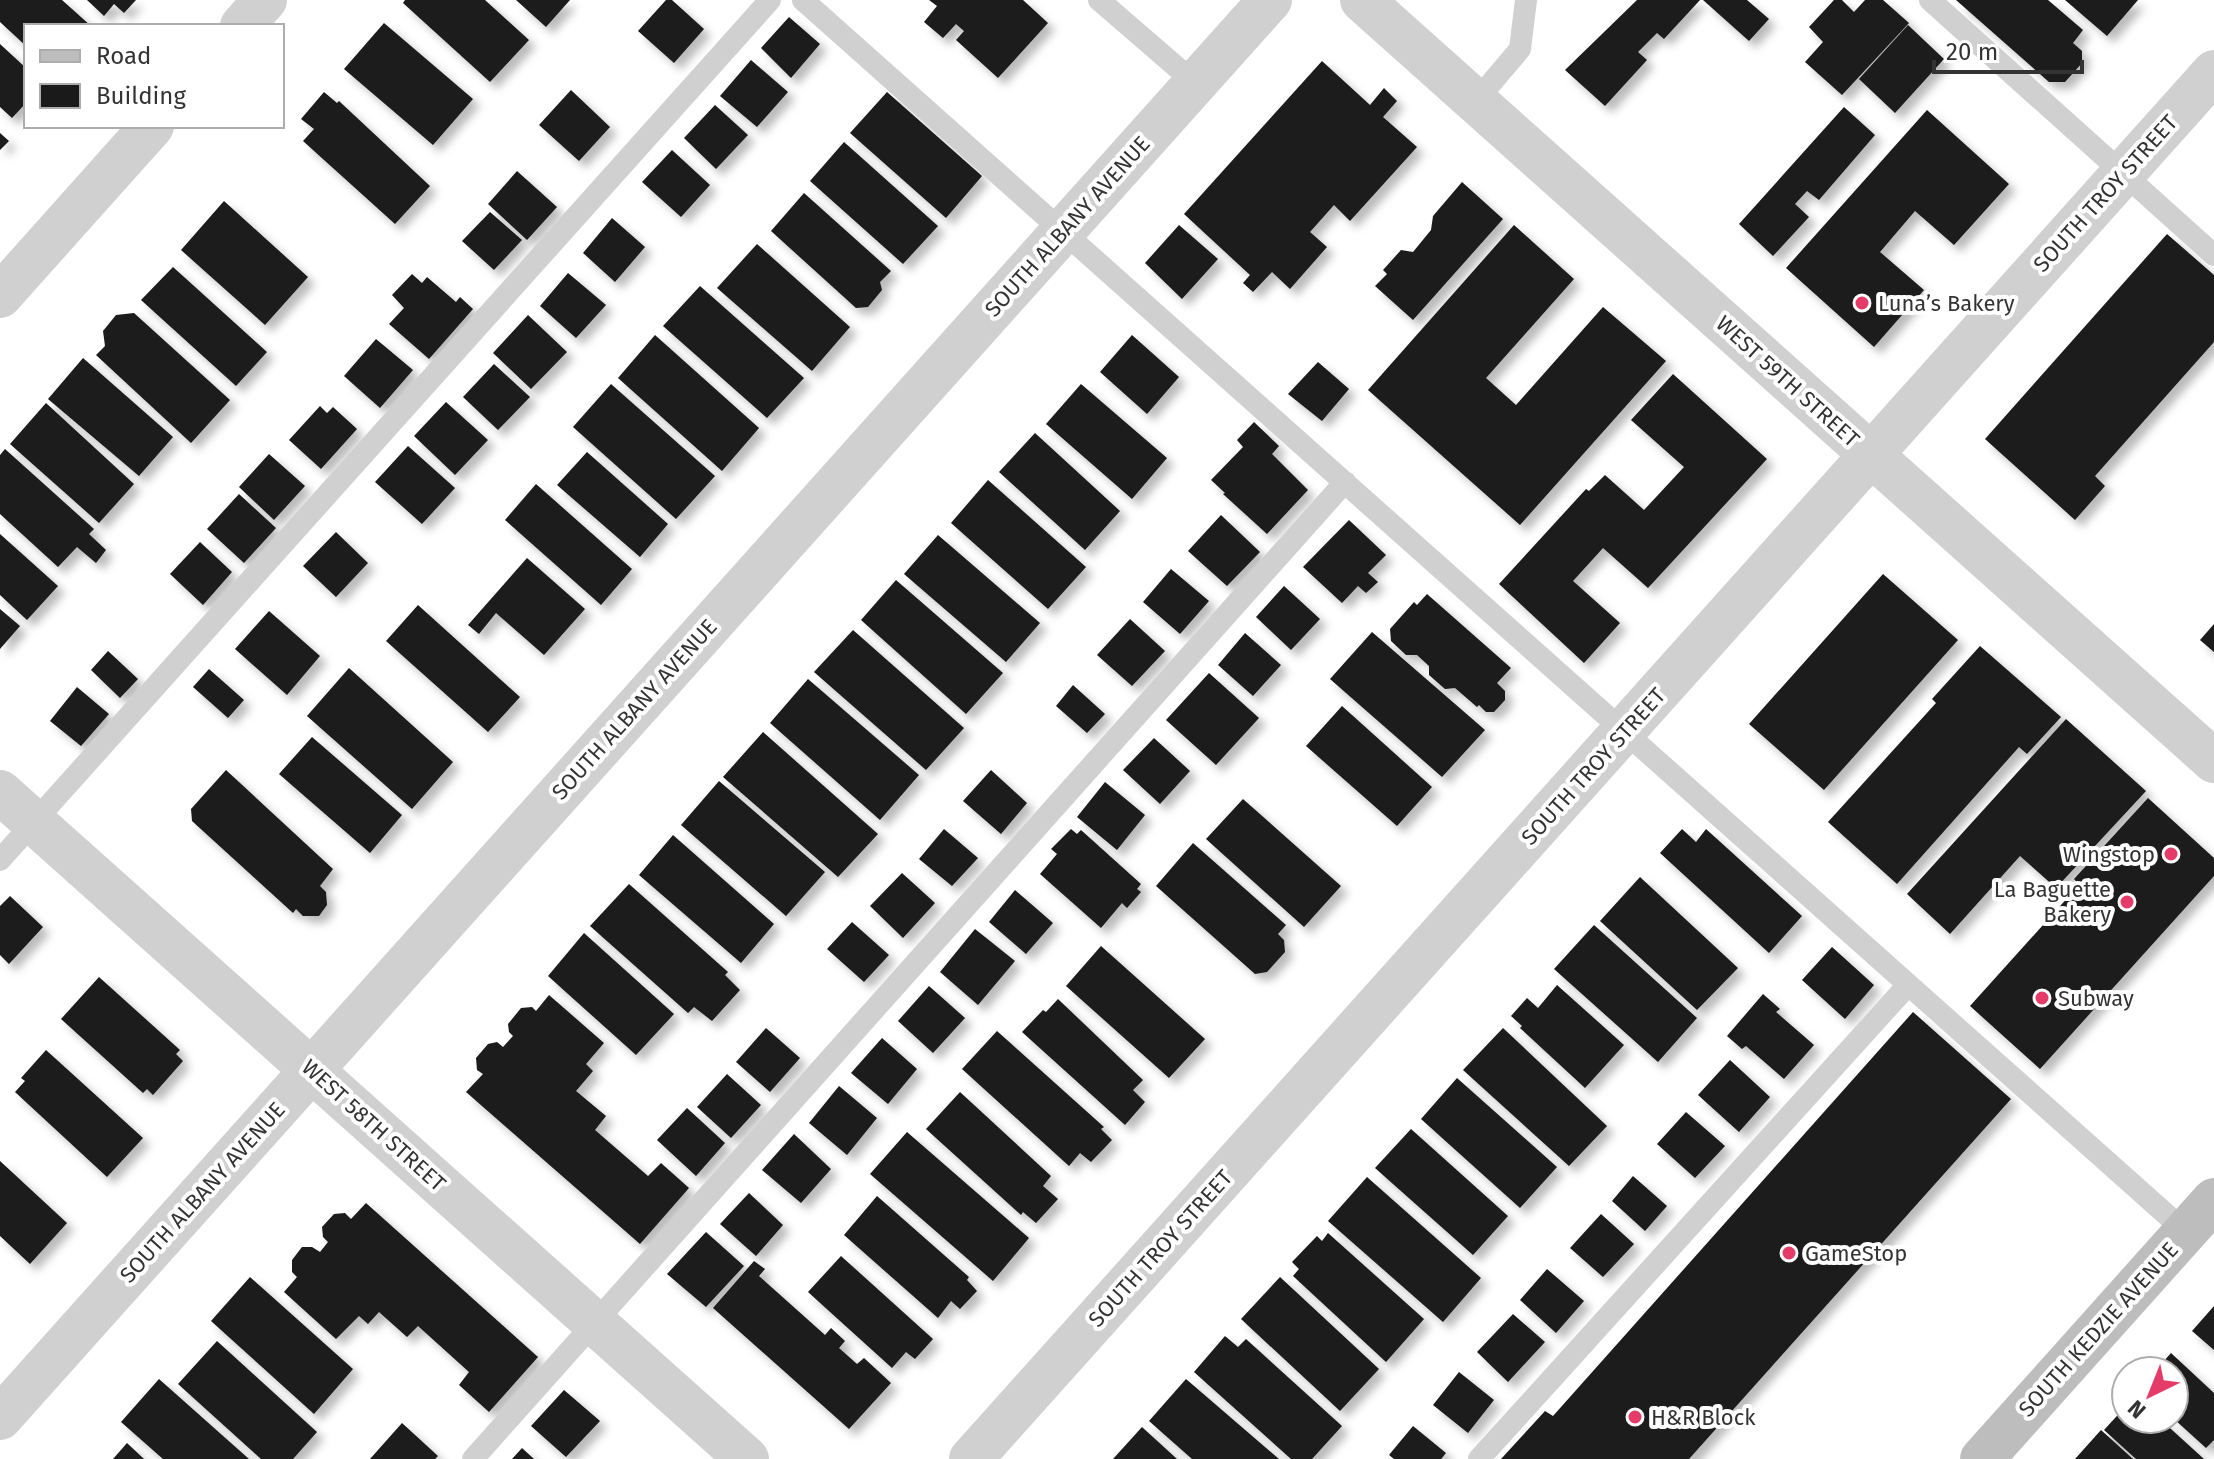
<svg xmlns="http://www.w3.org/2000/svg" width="2214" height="1459" viewBox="0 0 2214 1459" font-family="'Fira Sans',sans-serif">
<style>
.building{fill:#1a1a1a;filter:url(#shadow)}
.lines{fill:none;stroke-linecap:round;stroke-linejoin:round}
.service{stroke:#d0d0d0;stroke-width:22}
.minor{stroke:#d0d0d0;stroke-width:44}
.tertiary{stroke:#d0d0d0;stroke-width:44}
.secondary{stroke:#bdbdbd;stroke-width:44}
.poi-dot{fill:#e43b69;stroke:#fff;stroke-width:3}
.labels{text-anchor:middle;stroke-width:8;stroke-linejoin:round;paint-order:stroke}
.street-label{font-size:22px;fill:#333;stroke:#fff}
.poi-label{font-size:22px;fill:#333;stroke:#fff;text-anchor:start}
</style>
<defs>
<filter id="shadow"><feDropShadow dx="7" dy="7" stdDeviation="4" flood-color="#0004"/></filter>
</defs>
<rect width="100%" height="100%" fill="#fff"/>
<!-- building -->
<path class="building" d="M0 0H62L91 26H26V46L0 22Z
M87 0H136L124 13 114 4 104 16Z
M405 0H485L529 40 490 82 403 3Z
M516 0H570L546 27Z
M666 0H672L704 29 674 63 638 31Z
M929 0H1023L1048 23 998 78 956 40 964 31 956 24 943 38 924 22 937 6Z
M1637 0H1700L1664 39 1657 33 1638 52 1647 60 1605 106 1565 70Z
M1703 0H1747L1769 19 1749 41Z
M1834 0H1842L1854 12 1865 0H1883L1909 23 1842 95 1805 62 1823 42 1809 27Z
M1956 0H2048L2083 30 2073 43 2082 51V63L2065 82H2049Z
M2065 0H2138L2107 36Z
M789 17 820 44 791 78 761 48Z
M384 23 473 99 433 145 344 69Z
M1908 25 1944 59 1895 113 1859 79Z
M0 44 26 68V103L12 118 0 107Z
M751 60 788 92 757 127 720 96Z
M1322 61 1370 105 1384 88 1397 101 1383 117 1417 147 1350 221 1334 205 1310 232 1327 247 1290 289 1272 272 1253 292 1243 283 1250 275 1184 214Z
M571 90 610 127 579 161 539 125Z
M324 92 337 103 339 101 430 186 395 224 303 141 314 129 301 119Z
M887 92 982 176 946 218 850 133Z
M715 105 748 135 716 169 684 138Z
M1844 107 1875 135 1819 200 1807 191 1795 204 1809 217 1773 256 1739 224Z
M1927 110 2009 184 1954 245 1915 211 1880 252 1924 290 1874 347 1786 268Z
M0 133 9 141 0 150Z
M844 142 938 226 903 264 810 181Z
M672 150 710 185 681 217 642 182Z
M517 171 557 207 527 240 488 204Z
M1462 182 1503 219 1413 320 1375 286 1387 274 1383 270 1401 250 1413 252 1431 230 1433 216Z
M804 193 891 271 880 282 882 290 868 307 856 308 771 231Z
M224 201 308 277 265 325 181 250Z
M490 212 522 240 494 270 462 241Z
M612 218 645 247 615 282 583 253Z
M1179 225 1218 259 1182 299 1145 263Z
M1514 225 1574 279 1486 378 1516 405 1603 307 1666 361 1520 525 1368 390Z
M2167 234 2214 275V342L2095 476 2105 486 2075 520 1985 439Z
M757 244 850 327 812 371 717 288Z
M173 267 267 352 236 386 141 300Z
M568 273 606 305 576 338 540 306Z
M412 274 422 283 427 277 456 302 460 297 473 309 429 359 389 324 404 308 392 295Z
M700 286 804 378 767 418 663 326Z
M134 313 230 400 191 443 96 355 105 346 103 331 116 315Z
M528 315 567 352 531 389 493 353Z
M655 335 759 428 722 471 618 378Z
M1132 335 1179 377 1147 414 1100 372Z
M376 339 413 370 380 408 344 376Z
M83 358 173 437 139 476 48 399Z
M1318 362 1349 389 1322 421 1288 394Z
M494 364 530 397 498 430 463 397Z
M1673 374 1767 459 1648 588 1603 548 1573 581 1620 623 1584 663 1499 584 1586 489 1589 491 1605 475 1644 510 1684 467 1631 420Z
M611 384 715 476 676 519 573 427Z
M1081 384 1167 458 1132 499 1046 424Z
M446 402 488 440 455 475 414 436Z
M46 403 134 484 99 523 10 444Z
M320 406 327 413 333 407 357 429 321 469 289 440Z
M1254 422 1279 446 1272 454 1308 490 1267 534 1223 494 1225 493 1211 480 1243 447 1237 440Z
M1035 433 1120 511 1085 550 999 472Z
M408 446 455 488 422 524 375 482Z
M5 449 94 529 89 534 106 550 96 563 77 547 58 567 0 514V455Z
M587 452 668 524 640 557 557 485Z
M269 454 305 486 274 520 239 487Z
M988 480 1086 567 1048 609 951 523Z
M536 484 632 569 601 605 505 520Z
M239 494 276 528 244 563 207 529Z
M1221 515 1260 552 1227 586 1188 551Z
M1349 520 1386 555 1368 573 1378 582 1366 593 1358 586 1342 603 1303 567Z
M336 532 368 563 336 597 303 566Z
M0 534 58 586 27 620 0 595Z
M938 535 1040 623 1006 662 904 574Z
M200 542 232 572 203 605 170 574Z
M527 558 585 609 544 655 496 613 479 634 468 625Z
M1171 569 1209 601 1180 634 1143 602Z
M1883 574 1958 640 1824 790 1749 724Z
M896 580 1003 673 966 714 861 620Z
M1284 586 1320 619 1291 650 1256 617Z
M1427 594 1511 668 1497 683 1505 691V700L1494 712H1486L1479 705 1477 707 1455 688 1445 689 1429 675V666L1417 655H1406L1391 641 1390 629 1414 602 1417 605Z
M418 605 520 697 488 732 386 641Z
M0 609 20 626 0 649Z
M269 611 320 656 287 695 235 649Z
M1130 619 1165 651 1132 686 1097 655Z
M2214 624V652L2200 640Z
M853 630 964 728 926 770 814 672Z
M1372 632 1485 730 1442 777 1330 679Z
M1245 633 1281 665 1253 696 1218 665Z
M1980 646 2061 717 2027 754 2019 747 1897 884 1828 822 1936 703 1932 699Z
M108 651 138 679 120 698 91 670Z
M349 668 453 762 412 809 307 716Z
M209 669 244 700 228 718 193 687Z
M1209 673 1259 718 1216 765 1166 720Z
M808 679 919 775 880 820 770 723Z
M1073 685 1105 714 1087 733 1056 706Z
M77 687 109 714 81 746 50 721Z
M1342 706 1432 787 1397 826 1306 746Z
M2066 719 2146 791 2056 888 2020 856 1950 934 1907 894Z
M763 732 878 834 838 877 723 777Z
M312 737 402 815 370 853 279 774Z
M1154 738 1190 771 1160 804 1123 770Z
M226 770 333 869 320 886 326 892 327 905 319 916H303L296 909 293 913 192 821 191 809Z
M991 770 1027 803 1001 834 963 801Z
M719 781 825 872 786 916 681 825Z
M1105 782 1145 815 1117 850 1077 817Z
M2148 798 2214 858V876L2040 1069 1970 1006 2079 885 2074 879Z
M1243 799 1341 886 1304 927 1206 839Z
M944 829 978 858 952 886 919 859Z
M1071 829 1077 834 1081 830 1141 884 1137 889 1141 892 1127 908 1122 903 1101 928 1040 874 1057 854 1051 849Z
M1682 829 1696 842 1706 829 1802 916 1769 953 1660 853Z
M673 835 774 924 741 963 639 875Z
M1193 843 1286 925 1278 934 1284 940 1285 952 1267 972 1255 974 1156 886Z
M902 873 935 903 903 938 870 906Z
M1640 877 1738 968 1697 1010 1600 921Z
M629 884 728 972 725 975 740 990 712 1021 694 1007 688 1013 590 926Z
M1015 890 1053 923 1026 954 989 922Z
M10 896 43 927 9 964 0 955V906Z
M852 922 889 955 864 982 827 949Z
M1594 925 1697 1018 1658 1062 1554 969Z
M975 929 1015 961 978 1005 940 972Z
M584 933 674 1014 636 1055 548 976Z
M1101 946 1205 1039 1169 1078 1066 986Z
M1832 947 1874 985 1845 1019 1802 980Z
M99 977 180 1050 176 1054 183 1061 153 1095 147 1089 143 1093 61 1019Z
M1557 985 1624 1045 1585 1088 1520 1028 1522 1026 1511 1016 1527 998 1538 1008Z
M929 986 965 1018 933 1053 898 1021Z
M1763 994 1780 1009 1776 1012 1814 1045 1784 1079 1746 1046 1742 1049 1727 1036Z
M549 995 604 1043 586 1064 593 1071 576 1091 606 1116 595 1130 648 1176 661 1163 689 1188 640 1244 466 1092 483 1074 477 1070 476 1058 488 1044 497 1042 503 1047 513 1036 509 1032 508 1024 521 1008 532 1007 536 1011Z
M1058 999 1143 1080 1133 1090 1145 1102 1125 1125 1022 1032 1043 1010 1046 1012Z
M1913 1012 2011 1099 1689 1459H1501L1545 1411 1553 1416Z
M766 1028 800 1058 770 1092 736 1062Z
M1503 1028 1607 1126 1569 1166 1463 1070Z
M997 1031 1104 1127 1101 1129 1112 1140 1091 1162 1080 1153 1069 1166 962 1069Z
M882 1038 917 1069 888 1104 851 1073Z
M46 1050 143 1138 107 1177 15 1092 25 1081 21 1078Z
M1730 1060 1770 1097 1739 1132 1698 1095Z
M727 1074 761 1105 731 1138 697 1107Z
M1457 1078 1557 1167 1520 1208 1421 1119Z
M839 1086 877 1118 847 1155 809 1123Z
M960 1092 1051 1176 1043 1186 1058 1199 1036 1223 1023 1212 1021 1215 926 1129Z
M687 1108 725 1143 696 1176 657 1140Z
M1686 1112 1725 1146 1695 1178 1657 1144Z
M1411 1129 1508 1216 1473 1255 1375 1168Z
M907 1132 1029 1238 993 1281 870 1174Z
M794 1134 831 1169 801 1203 762 1170Z
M0 1161 67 1223 30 1264 0 1236Z
M1633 1176 1667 1206 1645 1231 1612 1201Z
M1367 1177 1481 1278 1443 1322 1328 1221Z
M749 1193 783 1225 756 1256 720 1224Z
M877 1196 969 1277 967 1280 977 1291 960 1309 951 1301 938 1318 844 1235Z
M366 1203 538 1357 489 1412 459 1385 469 1372 418 1326 407 1337 379 1312 368 1324 359 1316 336 1339 284 1292 297 1277 292 1272V1260L302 1247H312L320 1252 328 1242 323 1237 322 1227 334 1214 345 1213 351 1219Z
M1601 1214 1634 1244 1603 1277 1570 1248Z
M706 1232 744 1266 706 1307 667 1274Z
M1328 1233 1424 1319 1386 1362 1293 1276 1299 1269 1292 1262 1317 1236 1322 1241Z
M841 1256 933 1339 915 1359 906 1352 892 1368 808 1292Z
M754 1261 765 1269 759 1276 825 1335 831 1328 845 1341 839 1348 857 1364 864 1358 891 1383 849 1429 713 1308Z
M1547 1269 1584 1301 1556 1333 1520 1300Z
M250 1277 353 1369 314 1414 211 1321Z
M1280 1277 1379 1369 1340 1411 1241 1319Z
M2214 1306V1350L2192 1331Z
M1513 1314 1545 1342 1508 1382 1477 1352Z
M1225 1336 1238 1347 1246 1339 1342 1426 1312 1459H1291L1194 1372Z
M217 1341 317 1432 293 1459H261L178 1384Z
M2171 1353 2214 1393V1440L2206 1448 2174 1419V1371H2155Z
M1459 1372 1494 1400 1468 1433 1433 1405Z
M159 1379 249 1459H163L121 1422Z
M1186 1379 1279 1459H1192L1149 1421Z
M564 1390 600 1421 566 1457 531 1426Z
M2126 1406V1419H2160L2204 1459H2136L2104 1430Z
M402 1423 438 1456 435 1459H370Z
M1413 1426 1446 1453 1441 1459H1394L1389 1455Z
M1142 1427 1177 1459H1113Z
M2101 1430 2133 1459H2075Z
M127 1443 144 1459H113Z
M522 1448 534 1459H512Z"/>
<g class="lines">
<!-- service -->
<path class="service" d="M803 0 2186 1232
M1099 0 1195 83
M1930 0 2214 255
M1476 101 1520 49 1526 0
M0 860 770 0
M473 1459 1345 482
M1479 1459 1908 985"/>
<!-- minor -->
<path class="minor" d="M242 26 265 0
M0 296 152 126
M0 792 747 1459
M0 1418 1270 0
M971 1459 2214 72"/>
<!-- tertiary -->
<path class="tertiary" d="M1362 0 2214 761"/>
<!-- secondary -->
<path class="secondary" d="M1982 1459 2214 1200"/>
</g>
<!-- markers -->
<g class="poi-dot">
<circle cx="1862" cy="303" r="8"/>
<circle cx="2171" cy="854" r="8"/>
<circle cx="2127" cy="902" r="8"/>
<circle cx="2042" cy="998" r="8"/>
<circle cx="1789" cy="1253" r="8"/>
<circle cx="1635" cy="1417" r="8"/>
</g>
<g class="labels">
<!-- street labels -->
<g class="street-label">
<text transform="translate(2105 193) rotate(-48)" y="8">SOUTH TROY STREET</text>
<text transform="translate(1067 226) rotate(-48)" y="8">SOUTH ALBANY AVENUE</text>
<text transform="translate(1788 381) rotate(42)" y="8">WEST 59TH STREET</text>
<text transform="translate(634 709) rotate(-48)" y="8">SOUTH ALBANY AVENUE</text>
<text transform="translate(1593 766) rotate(-48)" y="8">SOUTH TROY STREET</text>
<text transform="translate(374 1125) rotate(42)" y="8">WEST 58TH STREET</text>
<text transform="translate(202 1192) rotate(-48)" y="8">SOUTH ALBANY AVENUE</text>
<text transform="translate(1160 1248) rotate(-48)" y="8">SOUTH TROY STREET</text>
<text transform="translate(2098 1329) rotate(-48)" y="8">SOUTH KEDZIE AVENUE</text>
</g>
<!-- poi labels -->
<g class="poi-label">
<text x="1878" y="311">Luna’s Bakery</text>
<text x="2155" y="862" text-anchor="end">Wingstop</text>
<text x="2111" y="897" text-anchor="end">La Baguette<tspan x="2111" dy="25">Bakery</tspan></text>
<text x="2058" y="1006">Subway</text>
<text x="1805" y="1261">GameStop</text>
<text x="1651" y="1425">H&amp;R Block</text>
</g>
</g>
<!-- legend -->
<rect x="24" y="24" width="260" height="104" fill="#ffffff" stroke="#adadad" stroke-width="2"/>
<rect x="40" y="50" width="40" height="12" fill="#bdbdbd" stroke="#adadad" stroke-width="2"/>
<text x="96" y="64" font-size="24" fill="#333333">Road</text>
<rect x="40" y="84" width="40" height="24" fill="#1a1a1a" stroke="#adadad" stroke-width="2"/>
<text x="96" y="104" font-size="24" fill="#333333">Building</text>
<!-- north arrow -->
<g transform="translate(2150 1395) rotate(223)"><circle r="38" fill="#ffffff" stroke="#adadad" stroke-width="2"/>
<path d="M0-6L14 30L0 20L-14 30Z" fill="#e43b69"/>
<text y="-12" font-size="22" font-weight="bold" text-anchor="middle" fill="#333333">N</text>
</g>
<!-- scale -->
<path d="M1934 60v12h148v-12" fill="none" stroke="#333333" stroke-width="4"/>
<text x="1946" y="60" font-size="24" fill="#333333" stroke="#ffffff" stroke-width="6" paint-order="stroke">20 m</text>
</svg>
